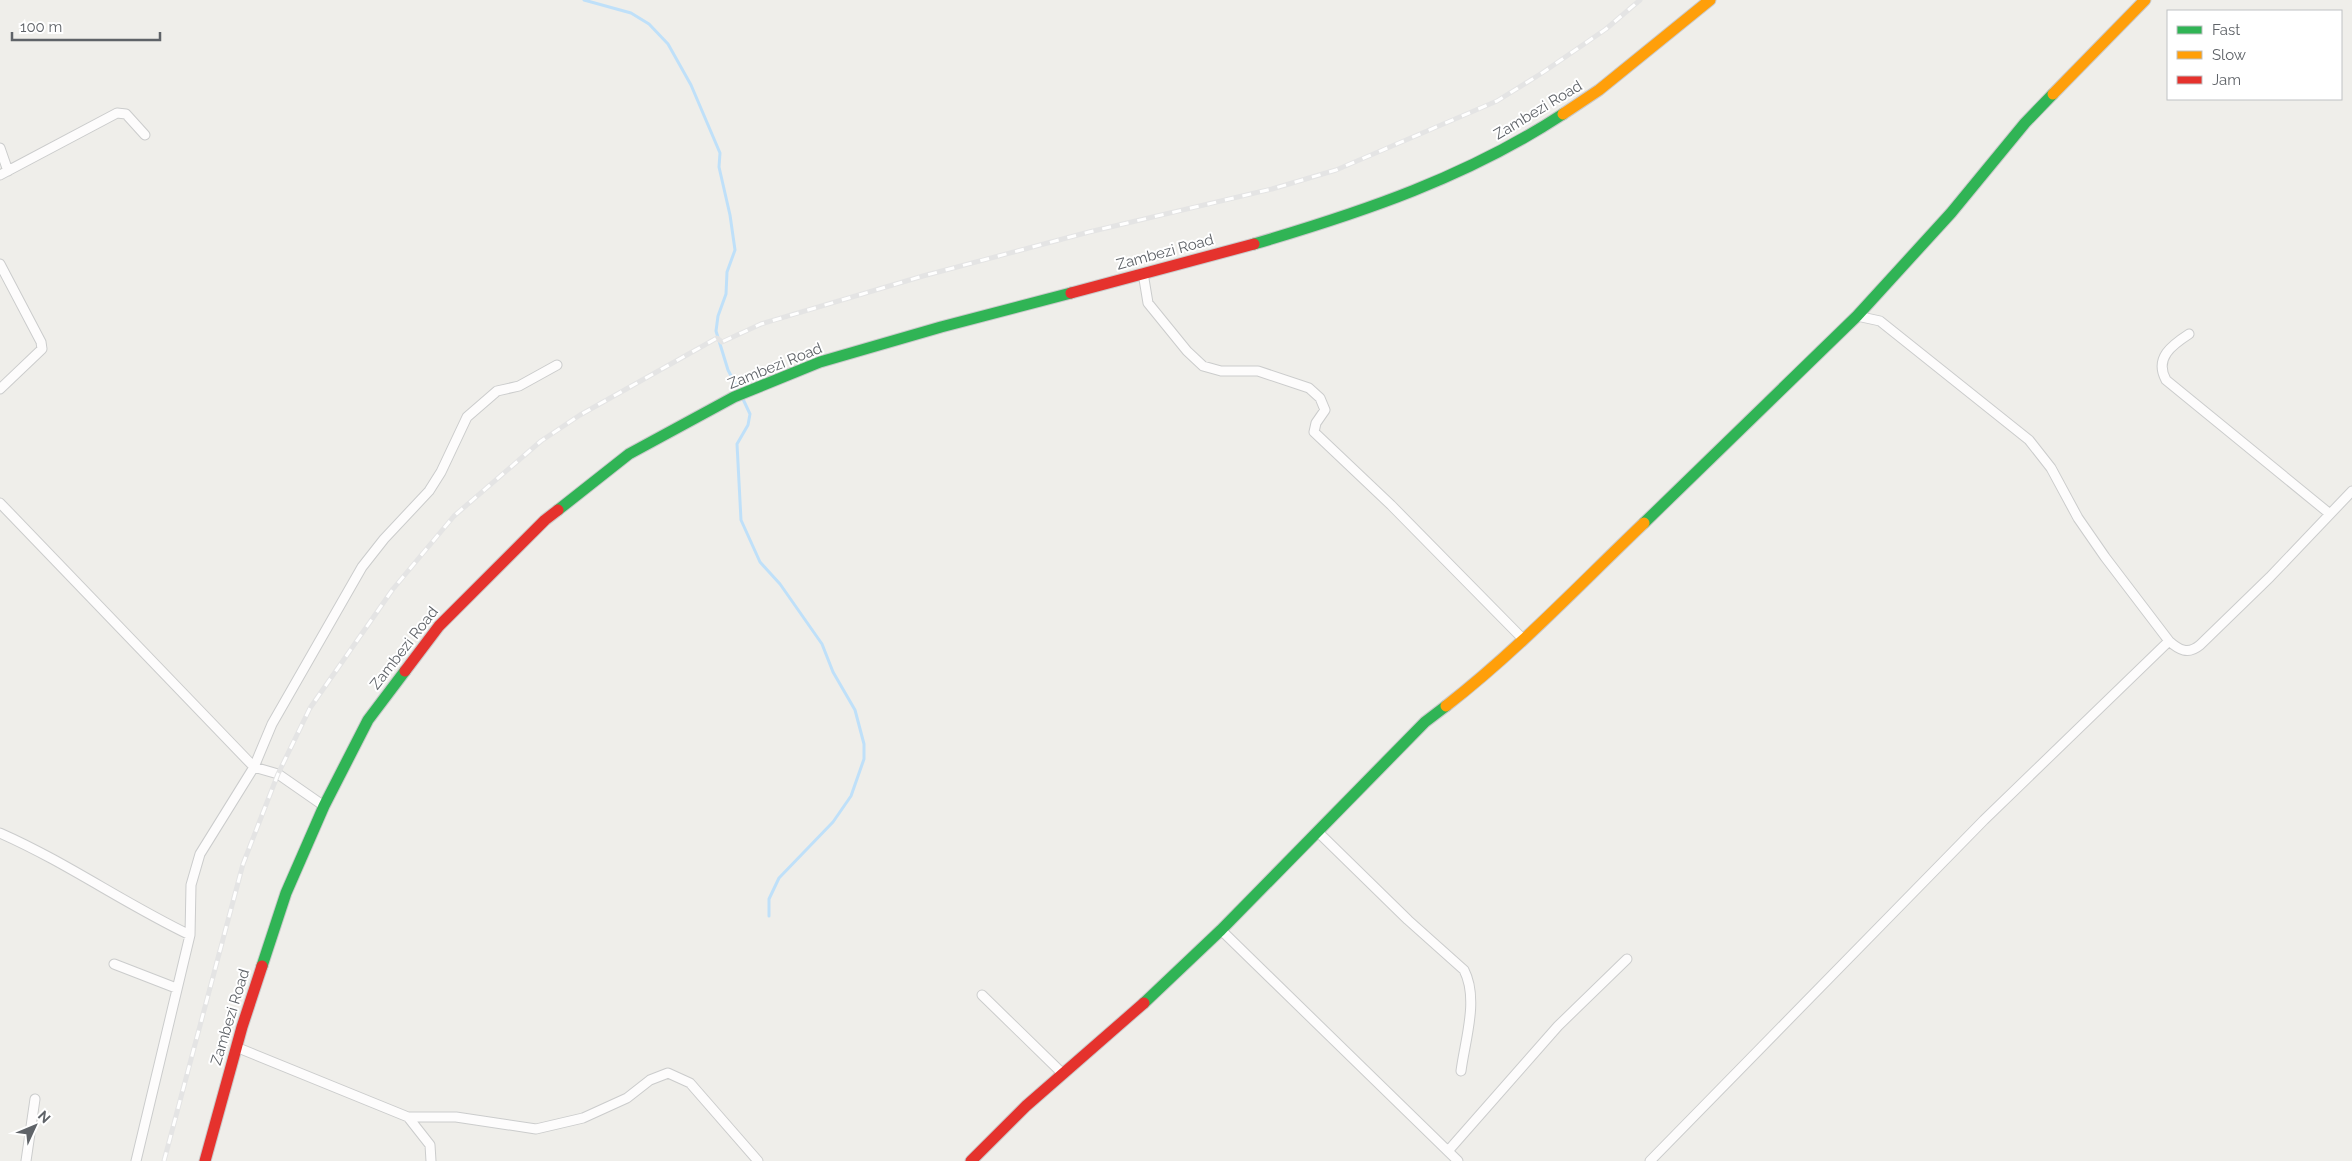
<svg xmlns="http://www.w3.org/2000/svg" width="2352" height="1161" viewBox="0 0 2352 1161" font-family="Raleway,sans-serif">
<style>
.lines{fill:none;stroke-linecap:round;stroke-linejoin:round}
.stream{stroke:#bfe0f9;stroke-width:3}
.street-casing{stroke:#cbcccc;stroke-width:11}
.fast-casing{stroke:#cacacb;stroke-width:13}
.slow-casing{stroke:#cacacb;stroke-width:13}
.jam-casing{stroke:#cacacb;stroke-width:13}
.street{stroke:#fdfcfc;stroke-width:9}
.fast{stroke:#30b455;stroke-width:11}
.slow{stroke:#ff9f0a;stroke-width:11}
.jam{stroke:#e5322d;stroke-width:11}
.rail-casing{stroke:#e4e4e4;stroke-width:5}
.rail{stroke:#fff;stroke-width:3;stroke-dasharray:9;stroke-linecap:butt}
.labels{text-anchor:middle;stroke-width:4;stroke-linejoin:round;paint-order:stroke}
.street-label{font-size:15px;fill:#5f6368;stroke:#fff}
</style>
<rect width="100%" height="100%" fill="#efeeea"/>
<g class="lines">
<!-- stream -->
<path class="stream" d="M584 0 631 13 649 24 668 44 691 85 720 153 719 167 730 215 735 250 727 272 726 294 718 316 716 331 728 370 739 391
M742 397 750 414 748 425 737 444 741 520 760 562 780 584 822 644 833 672 855 710 864 744V759L851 796 833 822 779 878 769 899V916"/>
<defs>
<path id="street" d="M0 148 8 171
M0 175 117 113 126 114 145 135
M0 264 41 342 42 349 0 389
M1143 273 1148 303 1187 351 1203 366 1221 371H1258L1309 388 1320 398 1325 410 1316 423 1314 432 1391 505 1522 638
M1857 316 1880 321 2029 440 2051 468 2078 518 2105 557 2169 641C2179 650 2188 655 2200 645L2270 577 2352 491
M2189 334C2172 345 2154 358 2166 380L2330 514
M0 503 254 767 278 774 324 806
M1318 832 1408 920 1464 970C1479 999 1465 1040 1461 1071
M0 833C66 862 125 904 190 935
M1221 930 1458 1161
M114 964 176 988
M982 995 1062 1073
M236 1047 408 1117H456L536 1129 583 1118 627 1098 650 1080 668 1073 690 1083 758 1161
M408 1117 430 1145 431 1161
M1448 1151 1558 1026 1627 959
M26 1161 35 1099
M136 1161 190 935 191 885 200 854 254 767 272 724 362 567 384 539 429 491 441 472 467 417 497 391 519 386 557 365
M1650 1161 1984 820 2169 641"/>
<path id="fast" d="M1254 244C1363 212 1467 177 1563 114
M558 510 629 454 734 397 820 362 941 327 1071 293
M1644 523 1857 316 1951 213 2025 123 2053 94
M262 966 286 893 324 806 368 720 405 671
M1144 1003 1221 930 1425 722 1446 706"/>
<path id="slow" d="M2053 94 2145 0
M1563 114 1599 90 1710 0
M1446 706C1517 651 1579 585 1644 523"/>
<path id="jam" d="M1071 293 1254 244
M405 671 439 626 545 520 558 510
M205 1161 242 1027 262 966
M971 1161 1026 1106 1144 1003"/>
</defs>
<!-- street casing -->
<use href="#street" class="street-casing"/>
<!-- fast casing -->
<use href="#fast" class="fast-casing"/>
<!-- slow casing -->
<use href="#slow" class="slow-casing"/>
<!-- jam casing -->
<use href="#jam" class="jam-casing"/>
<!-- street -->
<use href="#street" class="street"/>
<!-- fast -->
<use href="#fast" class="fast"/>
<!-- slow -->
<use href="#slow" class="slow"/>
<!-- jam -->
<use href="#jam" class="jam"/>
<defs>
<path id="rail" d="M164 1161 243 864 278 774 310 708 393 589 454 516 541 441 580 415 717 338 722 342 761 324 923 276 1089 232 1272 189 1336 170 1497 101 1542 73 1606 29 1640 0"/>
</defs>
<!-- rail casing -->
<use href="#rail" class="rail-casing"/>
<!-- rail -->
<use href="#rail" class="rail"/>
</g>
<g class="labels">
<!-- street labels -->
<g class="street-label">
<text transform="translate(1538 110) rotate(-31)" y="5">Zambezi Road</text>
<text transform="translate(1165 252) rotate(-15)" y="5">Zambezi Road</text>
<text transform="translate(775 366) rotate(-22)" y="5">Zambezi Road</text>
<text transform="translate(404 648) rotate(-52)" y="5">Zambezi Road</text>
<text transform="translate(230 1017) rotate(-73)" y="5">Zambezi Road</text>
</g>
</g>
<!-- legend -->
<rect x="2167" y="10" width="175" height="90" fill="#ffffff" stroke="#bfc1c3"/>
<rect x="2177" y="26" width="25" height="8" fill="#30b455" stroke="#bfc1c3"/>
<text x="2212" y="35" font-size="15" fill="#5f6368">Fast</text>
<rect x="2177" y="51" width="25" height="8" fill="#ff9f0a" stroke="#bfc1c3"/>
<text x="2212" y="60" font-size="15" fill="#5f6368">Slow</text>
<rect x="2177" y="76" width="25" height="8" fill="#e5322d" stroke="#bfc1c3"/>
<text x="2212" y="85" font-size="15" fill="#5f6368">Jam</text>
<!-- north arrow -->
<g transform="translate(35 1126) rotate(46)" stroke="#ffffff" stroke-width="4" paint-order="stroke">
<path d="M0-4L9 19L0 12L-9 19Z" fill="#5f6368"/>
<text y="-8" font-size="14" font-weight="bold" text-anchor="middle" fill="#5f6368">N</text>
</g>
<!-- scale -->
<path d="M12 32v8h148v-8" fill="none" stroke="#5f6368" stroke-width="2.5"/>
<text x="20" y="32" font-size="15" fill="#5f6368" stroke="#ffffff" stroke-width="4" paint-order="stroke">100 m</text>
</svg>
